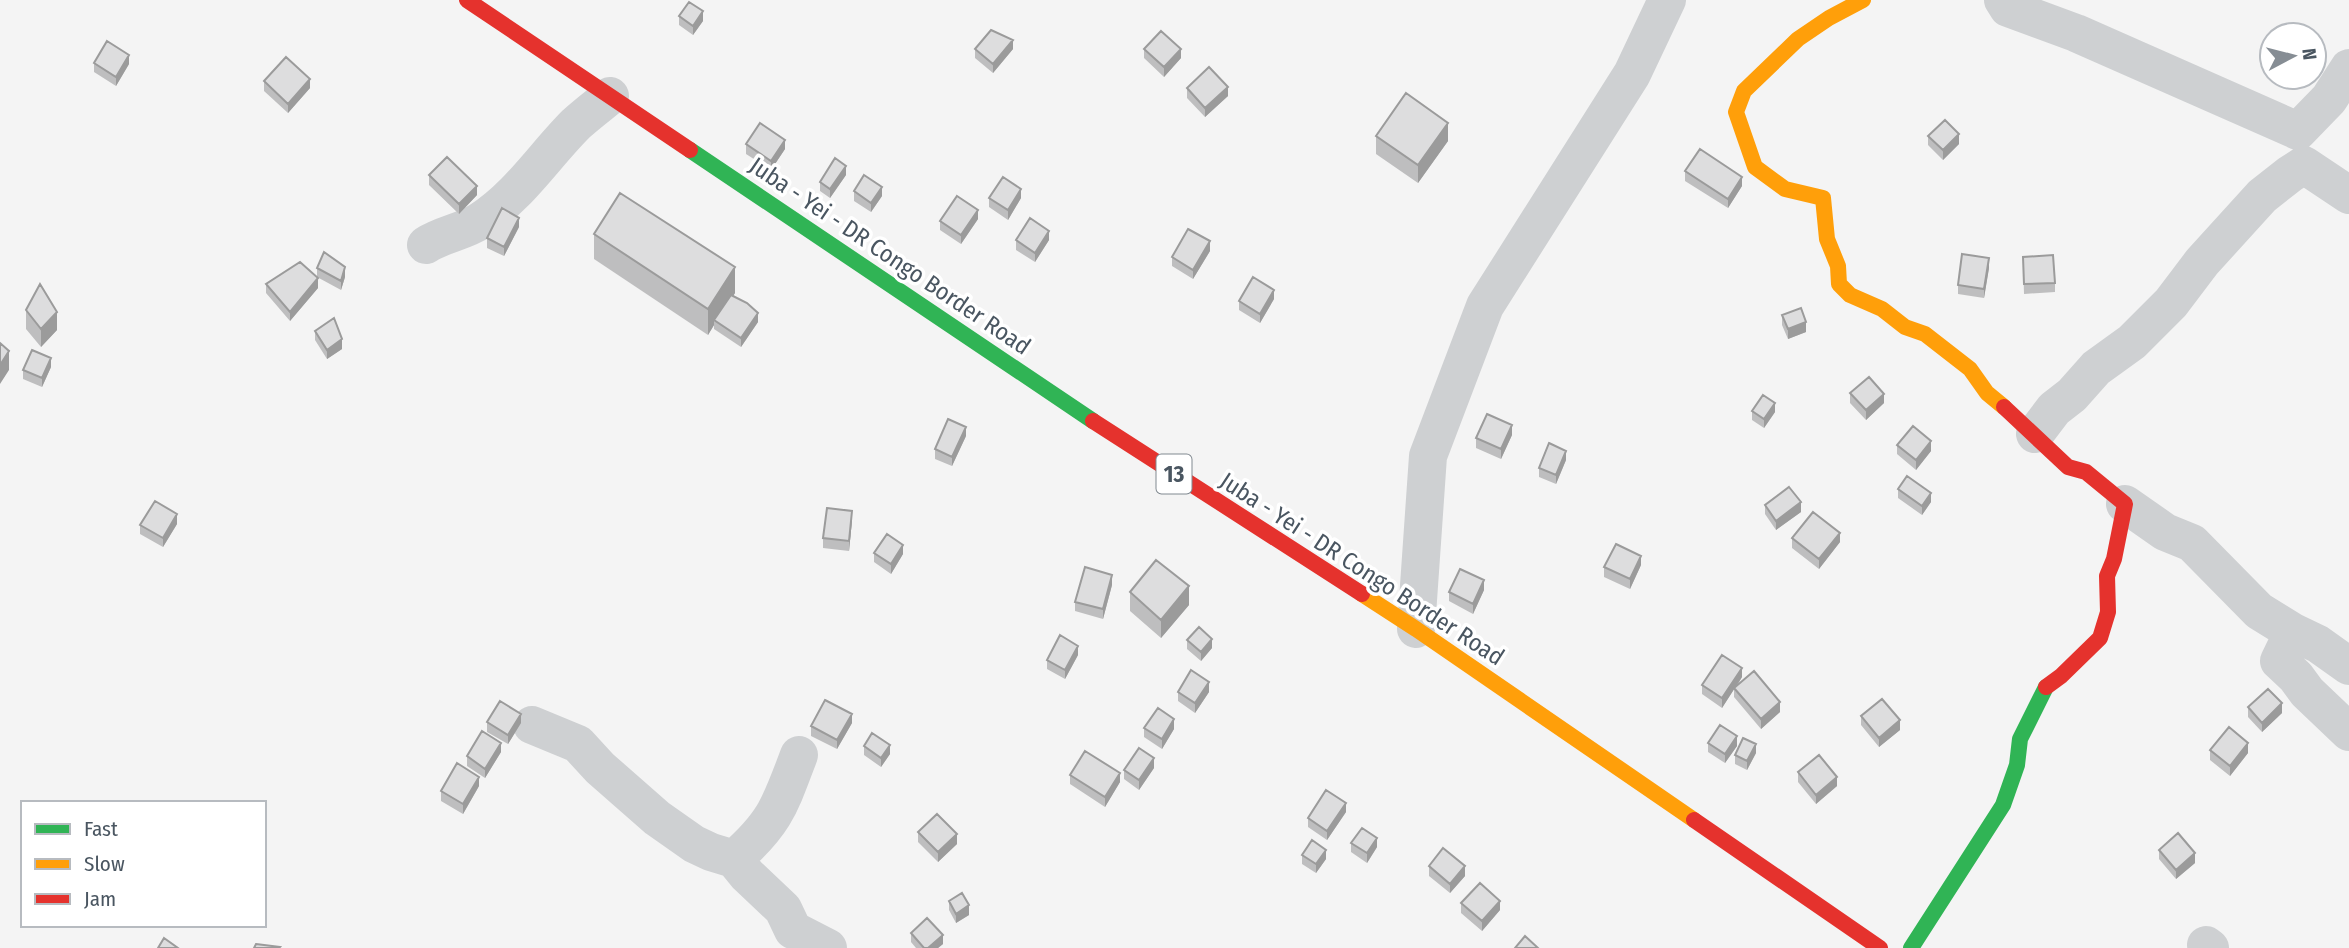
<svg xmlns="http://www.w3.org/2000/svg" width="2349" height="948" viewBox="0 0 2349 948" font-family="'Fira Sans Condensed',sans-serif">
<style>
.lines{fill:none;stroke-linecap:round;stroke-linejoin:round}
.street{stroke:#ced0d2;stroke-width:38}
.fast{stroke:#30b455;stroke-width:16}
.slow{stroke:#ff9f0a;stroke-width:16}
.jam{stroke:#e5322d;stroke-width:16}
.wall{fill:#bebebf}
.shaded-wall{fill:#9b9b9b}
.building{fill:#ddddde;stroke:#9b9b9b;stroke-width:2}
.labels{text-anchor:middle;stroke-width:7;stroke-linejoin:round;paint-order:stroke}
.shield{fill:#fff;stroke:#808990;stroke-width:2}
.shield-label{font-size:23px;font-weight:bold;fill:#4a5661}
.street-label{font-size:24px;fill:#4a5661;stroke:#fff}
</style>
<rect width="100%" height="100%" fill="#f4f4f4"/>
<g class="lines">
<!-- street -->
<path class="street" d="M2003 0 2008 8 2076 33 2298 131 2329 99 2349 68
M426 245C443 234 463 232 480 221 519 196 544 156 576 124 587 114 599 105 610 96
M2035 434 2054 409 2072 395 2096 368 2132 342 2171 303 2202 262 2262 196 2290 174 2304 165 2349 195
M2125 504 2165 532 2192 543 2259 611 2293 632 2279 661 2296 677 2307 692 2349 732
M1416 629 1428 456 1485 306 1632 74 1667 0
M2293 632 2318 644 2349 666
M532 725 578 744 600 768 657 818 694 844 711 852 734 859 747 875 783 909 793 930 828 948
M734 859C776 822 780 805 799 755
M2206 945 2210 948"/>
<!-- fast -->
<path class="fast" d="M690 150 1093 421
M1911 948 2003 805 2017 765 2020 739 2046 687"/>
<!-- slow -->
<path class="slow" d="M1863 0 1829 18 1798 39 1744 91 1736 112 1755 167 1785 189 1823 198 1827 239 1838 266 1839 284 1850 295 1882 309 1905 327 1925 334 1970 369 1987 393 2004 407
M1362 594 1416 629 1694 820"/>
<!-- jam -->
<path class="jam" d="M467 0 690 150
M2004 407 2068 467 2086 472 2125 504 2114 559 2107 576 2108 612 2100 638 2061 676 2046 687
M1093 421 1362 594
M1694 820 1880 948"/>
</g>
<!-- wall -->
<path class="wall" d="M679 16 703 21 693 35 679 25Z
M975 49H1013L993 73 975 58Z
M1144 49 1181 58 1164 77 1144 58Z
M94 63 129 64 116 86 94 72Z
M264 81 310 88 288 113 264 91Z
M1187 88 1228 96 1205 117 1187 98Z
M1376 136 1448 141 1418 183 1376 154Z
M1928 136 1959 144 1943 160 1928 145Z
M746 144 785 149 771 170 746 154Z
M1685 171 1742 186 1728 208 1685 181Z
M429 175 477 195 459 214 429 185Z
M846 175 830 198 820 191V182Z
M854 191 882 196 871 212 854 201Z
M989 198H1021L1008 220 989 207Z
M978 219 961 244 940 230V221Z
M519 227 504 256 487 248V238Z
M594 234 735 293 733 296 758 322 741 347 714 329V325L708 335 594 259Z
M1016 240H1049L1035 262 1016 250Z
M1210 251 1193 279 1172 266V257Z
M2023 257 2055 283V292L2024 294Z
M317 268 345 277 341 290 317 277Z
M1989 268 1984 298 1958 294V285Z
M266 284 318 288 290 321 266 293Z
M1274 299 1260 323 1239 310V301Z
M26 310 57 330 41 347 26 329Z
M1782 315 1806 332 1788 339 1782 325Z
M315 331 342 349 327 359 315 340Z
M51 367 42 387 23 379V370Z
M1850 393 1884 403 1866 420 1850 403Z
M1752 411 1775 412 1764 428 1752 420Z
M1512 435 1501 459 1476 448V438Z
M966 436 952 466 935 459V449Z
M1897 445 1931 451 1916 470 1897 454Z
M1566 460 1556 484 1539 477V468Z
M1898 489 1931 502 1922 515 1898 498Z
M1765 505 1801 512 1776 530 1765 514Z
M852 520 849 551 823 548V538Z
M177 524 163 547 140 534V525Z
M1792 538 1840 542 1819 569 1792 548Z
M874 553 903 554 891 574 874 562Z
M1641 565 1630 589 1604 577V567Z
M1112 585 1103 619 1075 611V602Z
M1484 590 1473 614 1449 601V592Z
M1130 592 1189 605 1161 638 1130 611Z
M1187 640 1212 648 1201 661 1187 649Z
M1078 655 1065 679 1047 669V660Z
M1742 677 1737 686 1780 712 1761 729 1734 697V689L1722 708 1702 694V685Z
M1178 692H1209L1195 713 1178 701Z
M2248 707 2282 713 2262 732 2248 717Z
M1861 716 1900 730 1879 747 1861 725Z
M487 722 521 723 508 744 487 732Z
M852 723 837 749 811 736V726Z
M1144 728 1174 729 1162 749 1144 737Z
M1708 743 1737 746 1725 763 1708 752Z
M864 746 890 754 881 767 864 755Z
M2210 750 2248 753 2230 776 2210 760Z
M501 752 485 778 467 766V756Z
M1756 753 1747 770 1735 764V755Z
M1154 768 1139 790 1124 779V770Z
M1798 772 1837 786 1816 804 1798 782Z
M1070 775 1120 782 1105 807 1070 784Z
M479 786 463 814 441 801V791Z
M1346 812 1327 840 1308 827V818Z
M918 832 957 844 938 862 918 842Z
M1351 843 1377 847 1367 863 1351 852Z
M2159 850 2195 863 2176 879 2159 859Z
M1302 855 1326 859 1316 873 1302 864Z
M1429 866 1465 876 1450 893 1429 876Z
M949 901 969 915 956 923 949 910Z
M1461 903 1500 910 1482 931 1461 913Z
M911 933 943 944 938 948H916L911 942Z"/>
<!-- shaded-wall -->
<path class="shaded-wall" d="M703 11V21L693 35V26Z
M1013 40V49L993 73V64Z
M1181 49V58L1164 77V67Z
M129 55V64L116 86V77Z
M310 79V88L288 113V104Z
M1228 87V96L1205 117V108Z
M1448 123V141L1418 183V165Z
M1959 134V144L1943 160V150Z
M785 140V149L771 170V161Z
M846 166V175L830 198V189Z
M1742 177V186L1728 208V199Z
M477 186V195L459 214V204Z
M882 187V196L871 212V203Z
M1021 189V198L1008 220V210Z
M978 210V219L961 244V235Z
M519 218V227L504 256V247Z
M1049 231V240L1035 262V253Z
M1210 241V251L1193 279V270Z
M1989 258V268L1984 298V289Z
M345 267V277L341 290V281Z
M735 267V293L717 322 714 320V325L708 335V309Z
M318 278V288L290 321V312Z
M1274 290V299L1260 323V314Z
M57 312V330L41 347V329Z
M758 313V322L741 347V338Z
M1806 322V332L1788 339V329Z
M342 339V349L327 359V350Z
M9 351V370L0 384V365Z
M51 358V367L42 387V378Z
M1884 394V403L1866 420V410Z
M1775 403V412L1764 428V419Z
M1512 425V435L1501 459V449Z
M966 427V436L952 466V457Z
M1931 441V451L1916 470V460Z
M1566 451V460L1556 484V475Z
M1931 493V502L1922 515V506Z
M1801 502V512L1776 530V521Z
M852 511V520L849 551V541Z
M177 514V524L163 547V538Z
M1840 533V542L1819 569V559Z
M903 545V554L891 574V564Z
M1641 556V565L1630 589V579Z
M1112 575V585L1103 619V609Z
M1484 580V590L1473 614V604Z
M1189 586V605L1161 638V620Z
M1212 639V648L1201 661V652Z
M1078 646V655L1065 679V670Z
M1742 668V677L1722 708V698Z
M1209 682V692L1195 713V703Z
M1780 702V712L1761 729V719Z
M2282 703V713L2262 732V723Z
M521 714V723L508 744V735Z
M852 714V723L837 749V740Z
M1174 719V729L1162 749V739Z
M1900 720V730L1879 747V738Z
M1737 736V746L1725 763V754Z
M501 743V752L485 778V769Z
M2248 743V753L2230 776V766Z
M1756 744V753L1747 770V761Z
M890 745V754L881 767V758Z
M1154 758V768L1139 790V780Z
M1120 773V782L1105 807V797Z
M479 777V786L463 814V804Z
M1837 777V786L1816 804V795Z
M1346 803V812L1327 840V831Z
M957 834V844L938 862V852Z
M1377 838V847L1367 863V853Z
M1326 850V859L1316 873V864Z
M2195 853V863L2176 879V870Z
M1465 866V876L1450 893V884Z
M1500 901V910L1482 931V921Z
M969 905V915L956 923V914Z
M943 935V944L938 948H928Z"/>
<!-- building -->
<path class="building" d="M689 2 703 11 693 26 679 16Z
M991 30 1013 40 993 64 975 49Z
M1161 31 1181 49 1164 67 1144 49Z
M107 41 129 55 116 77 94 63Z
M286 57 310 79 288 104 264 81Z
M1209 67 1228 87 1205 108 1187 88Z
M1406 93 1448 123 1418 165 1376 136Z
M1945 120 1959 134 1943 150 1928 136Z
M760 123 785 140 771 161 746 144Z
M1700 149 1742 177 1728 199 1685 171Z
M447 157 477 186 459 204 429 175Z
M835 158 846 166 830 189 820 182Z
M864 175 882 187 871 203 854 191Z
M1003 177 1021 189 1008 210 989 198Z
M620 193 735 267 708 309 594 234Z
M957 196 978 210 961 235 940 221Z
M502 208 519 218 504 247 487 238Z
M1030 218 1049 231 1035 253 1016 240Z
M1188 229 1210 241 1193 270 1172 257Z
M324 252 345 267 341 281 317 268Z
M1962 254 1989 258 1984 289 1958 285Z
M2053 255 2055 283 2024 284 2023 257Z
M300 262 318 278 290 312 266 284Z
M1253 277 1274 290 1260 314 1239 301Z
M40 284 57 312 41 329 26 310Z
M731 295 747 303 758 313 741 338 714 320Z
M1801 308 1806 322 1788 329 1782 315Z
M334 318 342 339 327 350 315 331Z
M0 343 9 351 0 365Z
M32 350 51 358 42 378 23 370Z
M1869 377 1884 394 1866 410 1850 393Z
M1763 395 1775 403 1764 419 1752 411Z
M1487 414 1512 425 1501 449 1476 438Z
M948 419 966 427 952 457 935 449Z
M1913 426 1931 441 1916 460 1897 445Z
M1549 443 1566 451 1556 475 1539 468Z
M1907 476 1931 493 1922 506 1898 489Z
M1789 487 1801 502 1776 521 1765 505Z
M155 501 177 514 163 538 140 525Z
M827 508 852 511 849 541 823 538Z
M1813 512 1840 533 1819 559 1792 538Z
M887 534 903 545 891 564 874 553Z
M1616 544 1641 556 1630 579 1604 567Z
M1156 560 1189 586 1161 620 1130 592Z
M1085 567 1112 575 1103 609 1075 602Z
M1460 569 1484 580 1473 604 1449 592Z
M1199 627 1212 639 1201 652 1187 640Z
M1060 635 1078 646 1065 670 1047 660Z
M1722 655 1742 668 1722 698 1702 685Z
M1191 670 1209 682 1195 703 1178 692Z
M1754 671 1780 702 1761 719 1734 688Z
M2268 689 2282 703 2262 723 2248 707Z
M1882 699 1900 720 1879 738 1861 716Z
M825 700 852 714 837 740 811 726Z
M500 701 521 714 508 735 487 722Z
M1158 708 1174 719 1162 739 1144 728Z
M1720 725 1737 736 1725 754 1708 743Z
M2229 727 2248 743 2230 766 2210 750Z
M482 731 501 743 485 769 467 756Z
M872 733 890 745 881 758 864 746Z
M1743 738 1756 744 1747 761 1735 755Z
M1139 748 1154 758 1139 780 1124 770Z
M1085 751 1120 773 1105 797 1070 775Z
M1819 755 1837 777 1816 795 1798 772Z
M457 763 479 777 463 804 441 791Z
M1326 790 1346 803 1327 831 1308 818Z
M937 814 957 834 938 852 918 832Z
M1362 828 1377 838 1367 853 1351 843Z
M2178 833 2195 853 2176 870 2159 850Z
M1312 840 1326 850 1316 864 1302 855Z
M1443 848 1465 866 1450 884 1429 866Z
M1480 883 1500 901 1482 921 1461 903Z
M962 893 969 905 956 914 949 901Z
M927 918 943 935 928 948H924L911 933Z
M1525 936 1538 948H1515Z
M164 938 178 948H158Z
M256 944 280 947 279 948H254Z"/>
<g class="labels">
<!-- shield labels -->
<rect class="shield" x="1156.5" y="454.5" width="35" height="39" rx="5"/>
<g class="shield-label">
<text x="1174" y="482">13</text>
</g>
<!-- street labels -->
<g class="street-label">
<text transform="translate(890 256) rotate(34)" y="8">Juba - Yei - DR Congo Border Road</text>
<text transform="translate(1362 569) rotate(33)" y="8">Juba - Yei - DR Congo Border Road</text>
</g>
</g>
<!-- legend -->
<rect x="21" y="801" width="245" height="126" fill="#ffffff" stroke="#b7bbc0" stroke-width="2"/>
<rect x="35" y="824" width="35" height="10" fill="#30b455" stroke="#b7bbc0" stroke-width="2"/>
<text x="84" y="836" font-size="21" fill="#4a5661">Fast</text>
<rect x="35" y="859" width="35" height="10" fill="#ff9f0a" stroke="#b7bbc0" stroke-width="2"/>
<text x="84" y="871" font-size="21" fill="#4a5661">Slow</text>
<rect x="35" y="894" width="35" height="10" fill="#e5322d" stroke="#b7bbc0" stroke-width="2"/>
<text x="84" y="906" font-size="21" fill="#4a5661">Jam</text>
<!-- north arrow -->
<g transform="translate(2293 56) rotate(83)"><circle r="33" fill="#ffffff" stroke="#b7bbc0" stroke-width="2"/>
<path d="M0-5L12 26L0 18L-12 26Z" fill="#868d94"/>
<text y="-10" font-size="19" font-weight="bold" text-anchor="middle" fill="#4a5661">N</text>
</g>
</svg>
